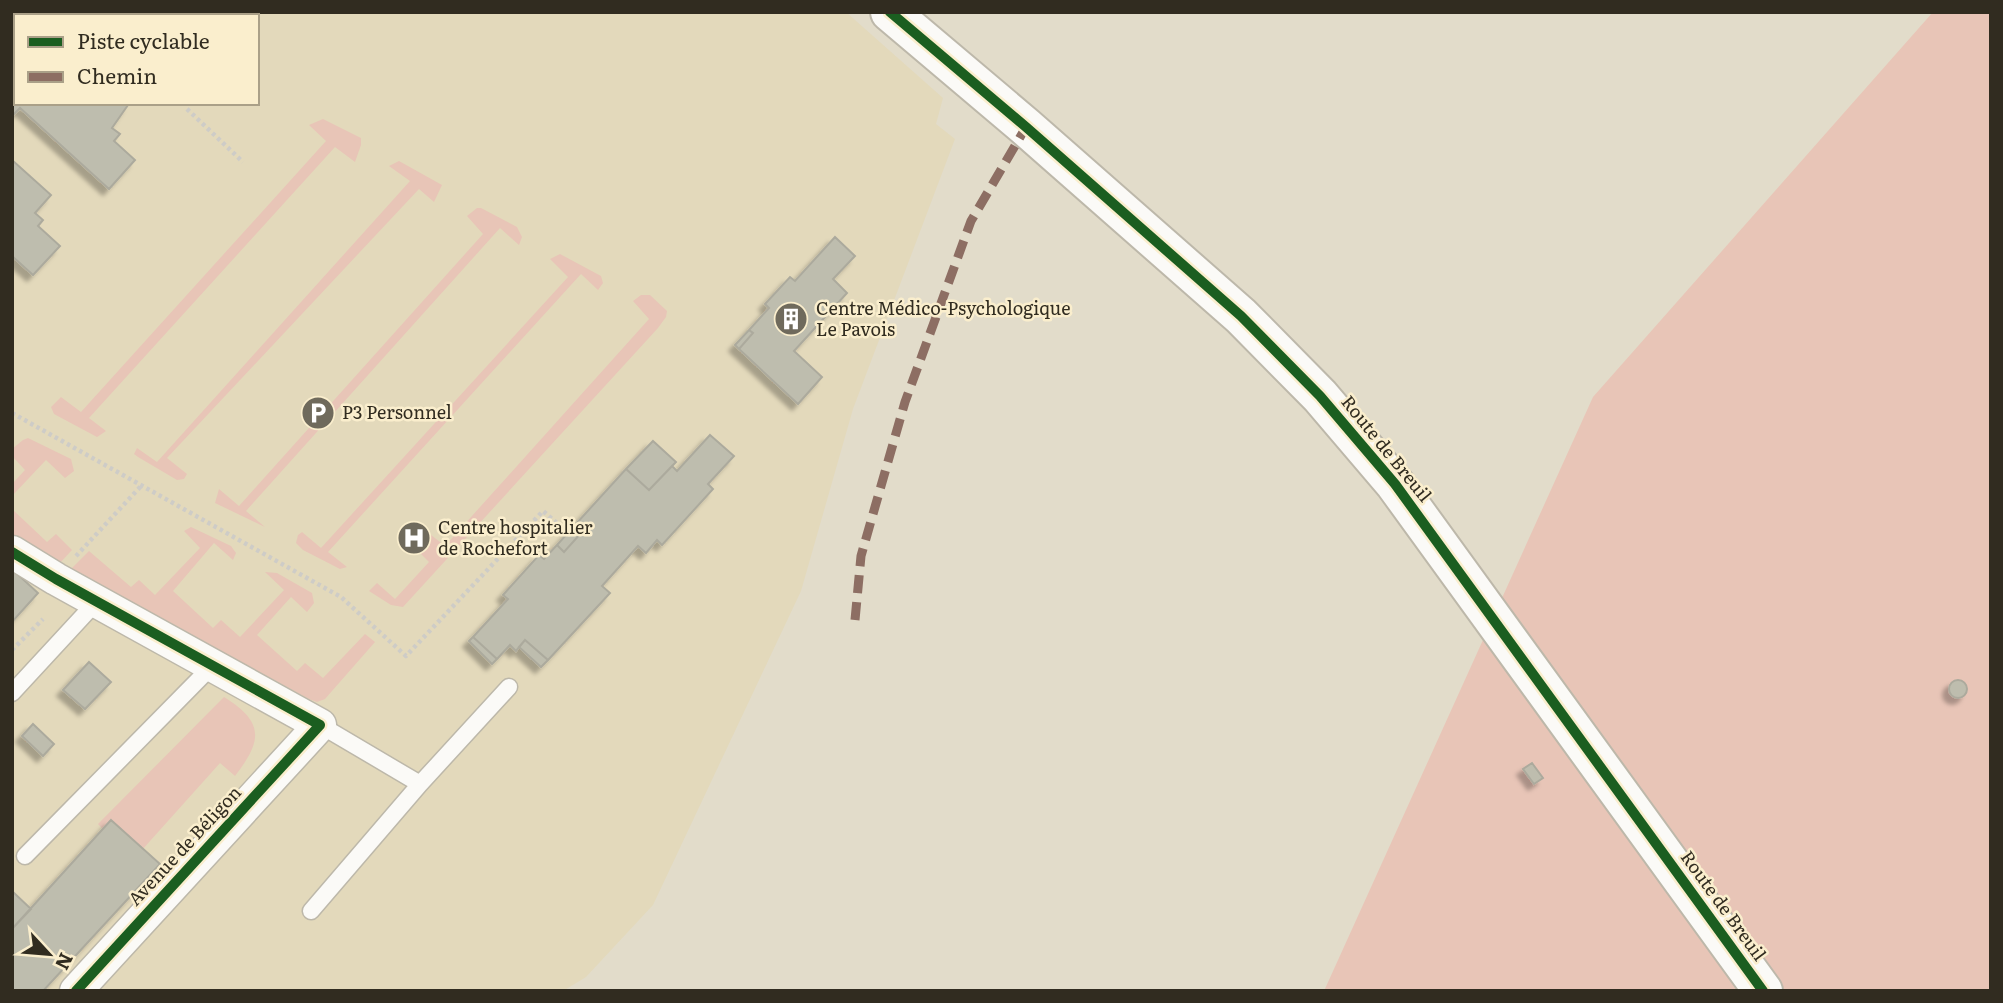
<svg xmlns="http://www.w3.org/2000/svg" width="2003" height="1003" viewBox="0 0 2003 1003" font-family="Literata,serif">
<style>
.built{fill:#e3d9bb;fill-rule:evenodd}
.green{fill:#e8c5b7}
.building{fill:#bebdae;stroke:#acaa9d;stroke-width:2;filter:url(#shadow)}
.lines{fill:none;stroke-linecap:round;stroke-linejoin:round}
.lane-casing{stroke:#bdb8aa;stroke-width:19}
.street-casing{stroke:#bdb8aa;stroke-width:35}
.secondary-casing{stroke:#bdb8aa;stroke-width:42}
.path{stroke:#ceccc7;stroke-width:4.5;stroke-dasharray:3.5 3.5;stroke-linecap:butt}
.lane{stroke:#fbfaf7;stroke-width:16}
.street{stroke:#fbfaf7;stroke-width:32}
.secondary{stroke:#fbfaf7;stroke-width:38}
.quiet{stroke:#8d6e63;stroke-width:9;stroke-dasharray:18 9;stroke-linecap:butt}
.cycleway-casing{stroke:#faeecd;stroke-width:15}
.cycleway{stroke:#1b5e20;stroke-width:10}
.labels{text-anchor:middle;stroke-width:5;stroke-linejoin:round;paint-order:stroke}
.poi-label{font-size:18px;fill:#312c20;stroke:#faeecd;text-anchor:start}
.street-label{font-size:18px;fill:#312c20;stroke:#faeecd}
</style>
<defs>
<filter id="shadow"><feDropShadow dx="-6" dy="6" stdDeviation="2" flood-color="#0004"/></filter>
</defs>
<rect width="100%" height="100%" fill="#e2dcca"/>
<!-- built -->
<path class="built" d="M12 12H846L943 98 936 124 955 139 853 409 801 591 653 905 586 977 563 991H12ZM16 16H257V103H16Z"/>
<!-- green -->
<path class="green" d="M1933 12H1991V991H1324L1593 397Z
M323 119 361 138V145L355 162 335 147 89 418 106 431 97 437 54 414 51 407 61 397 81 412 326 141 309 125Z
M399 161 442 185 434 202 419 189 167 458 187 474 184 479 177 480 138 457 134 454 137 448 157 462 410 181 389 166Z
M477 208H481L517 227 522 237 519 245 500 228 246 511 265 527 215 503 219 489 239 506 483 234 467 216Z
M560 254 601 276 603 283 598 290 581 274 328 552 347 567 340 569 303 550 296 543 298 535 302 532 321 548 568 277 550 259Z
M641 295H650L667 311 666 317 658 328 403 607 391 605 369 591 377 583 395 599 429 562 412 545 426 531 445 546 649 319 633 301Z
M28 438 71 459 74 471 65 478 46 460 12 496V484L25 470 12 456V449L23 440Z
M12 509 47 542 56 534 72 550 59 564 12 538Z
M191 527 231 546 236 553 233 560 214 543 173 591 213 628 221 620 240 637 284 590 265 572 277 573 312 593 314 603 307 612 291 597 257 635 297 671 305 663 323 678 365 634 375 642 325 699 317 702 309 699 70 570 89 551 131 587 139 580 155 595 200 548 184 531Z
M224 697C264 722 263 740 235 776L220 763 133 860 98 824Z"/>
<!-- building -->
<path class="building" d="M12 12H79L78 16H16V103L128 105 112 128 120 134 114 141 135 160 109 189 20 108 12 116Z
M108 12H178L182 16H115Z
M12 160 51 195 35 213 43 220 38 226 60 246 33 275 12 256Z
M835 237 855 256 833 279 847 293 794 351 822 377 798 404 739 349 753 333 749 330 769 308 765 304 790 277 795 281Z
M749 330 753 333 739 349 735 345Z
M710 435 734 456 708 484 713 489 662 545 657 540 646 553 638 546 602 586 610 593 548 660 525 640 516 651 510 645 497 659 473 637 508 599 503 595 539 555 544 559 557 545 564 552 582 532 575 525 626 469 649 490 672 466 677 471Z
M653 441 676 462 649 490 626 469Z
M575 525 582 532 564 552 557 545Z
M14 571 38 593 12 622V573Z
M473 637 497 659 492 664 469 641Z
M525 640 548 660 541 667 519 647Z
M89 662 111 682 85 709 63 690Z
M1949 689a9 9 0 1 1 18 0a9 9 0 1 1-18 0Z
M33 724 54 744 43 756 22 736Z
M1532 763 1543 778 1534 784 1523 769Z
M111 820 160 864 43 991H12V929Z
M12 891 31 909 12 929Z"/>
<g class="lines">
<defs>
<path id="lane" d="M12 693 97 601
M320 725 420 784
M25 856 212 666
M311 911 420 784 509 687"/>
<path id="street" d="M12 552 56 579 320 725 76 991"/>
<path id="secondary" d="M890 12 1026 127 1241 316 1320 396 1395 484 1763 991"/>
</defs>
<!-- lane casing -->
<use href="#lane" class="lane-casing"/>
<!-- street casing -->
<use href="#street" class="street-casing"/>
<!-- secondary casing -->
<use href="#secondary" class="secondary-casing"/>
<!-- path -->
<path class="path" d="M187 109 243 162
M12 413 341 597 406 656 543 511 566 531
M76 556 142 485
M12 650 43 619"/>
<!-- lane -->
<use href="#lane" class="lane"/>
<!-- street -->
<use href="#street" class="street"/>
<!-- secondary -->
<use href="#secondary" class="secondary"/>
<!-- quiet -->
<path class="quiet" d="M855 620 861 556 905 402 971 221 1026 127"/>
<defs>
<path id="cycleway" d="M890 12 1026 127 1241 316 1320 396 1395 484 1763 991
M12 552 56 579 320 725 76 991"/>
</defs>
<!-- cycleway casing -->
<use href="#cycleway" class="cycleway-casing"/>
<!-- cycleway -->
<use href="#cycleway" class="cycleway"/>
</g>
<!-- icons -->
<defs>
<symbol id="building-disc" viewBox="-11 -11 22 22"><circle r="9.5" fill="#6f6a5c" stroke="#faeecd"/><path d="M-4-6H4V6H1V3H-1V6H-4ZM-2.5-4.3h1.7v1.8h-1.7ZM.8-4.3h1.7v1.8H.8ZM-2.5-1h1.7V.8h-1.7ZM.8-1h1.7V.8H.8Z" fill="#fff"/></symbol>
<symbol id="parking-disc" viewBox="-11 -11 22 22"><circle r="9.5" fill="#6f6a5c" stroke="#faeecd"/><path d="M-3.5-5.5H1a3.5 3.5 0 0 1 0 7H-1V5.5H-3.5ZM-1-3.4V-.6H.8a1.4 1.4 0 0 0 0-2.8Z" fill="#fff"/></symbol>
<symbol id="hospital-disc" viewBox="-11 -11 22 22"><circle r="9.5" fill="#6f6a5c" stroke="#faeecd"/><path d="M-5-5h3v3.5h4V-5h3V5h-3V1.5h-4V5h-3Z" fill="#fff"/></symbol>
</defs>
<g fill-rule="evenodd">
<use href="#building-disc" x="772" y="300" width="38" height="38"/>
<use href="#parking-disc" x="299" y="394" width="38" height="38"/>
<use href="#hospital-disc" x="395" y="519" width="38" height="38"/>
</g>
<g class="labels">
<!-- poi labels -->
<g class="poi-label">
<text x="816" y="315">Centre Médico-Psychologique<tspan x="816" dy="21">Le Pavois</tspan></text>
<text x="342" y="419">P3 Personnel</text>
<text x="438" y="534">Centre hospitalier<tspan x="438" dy="21">de Rochefort</tspan></text>
</g>
<!-- street labels -->
<g class="street-label">
<text transform="translate(1386 449) rotate(51)" y="6">Route de Breuil</text>
<text transform="translate(185 846) rotate(-47)" y="6">Avenue de Béligon</text>
<text transform="translate(1723 906) rotate(54)" y="6">Route de Breuil</text>
</g>
</g>
<!-- border -->
<rect width="2003" height="1003" fill="none" stroke="#312c20" stroke-width="28"/>
<!-- legend -->
<rect x="14" y="14" width="245" height="91" fill="#faeecd" stroke="#aaa088" stroke-width="2"/>
<rect x="28" y="37" width="35" height="10" fill="#1b5e20" stroke="#aaa088" stroke-width="2"/>
<text x="77" y="49" font-size="21" fill="#312c20">Piste cyclable</text>
<rect x="28" y="72" width="35" height="10" fill="#8d6e63" stroke="#aaa088" stroke-width="2"/>
<text x="77" y="84" font-size="21" fill="#312c20">Chemin</text>
<!-- north arrow -->
<g transform="translate(49 954) rotate(116)" stroke="#faeecd" stroke-width="5" paint-order="stroke">
<path d="M0-5L12 26L0 18L-12 26Z" fill="#312c20"/>
<text y="-10" font-size="19" font-weight="bold" text-anchor="middle" fill="#312c20">N</text>
</g>
</svg>
